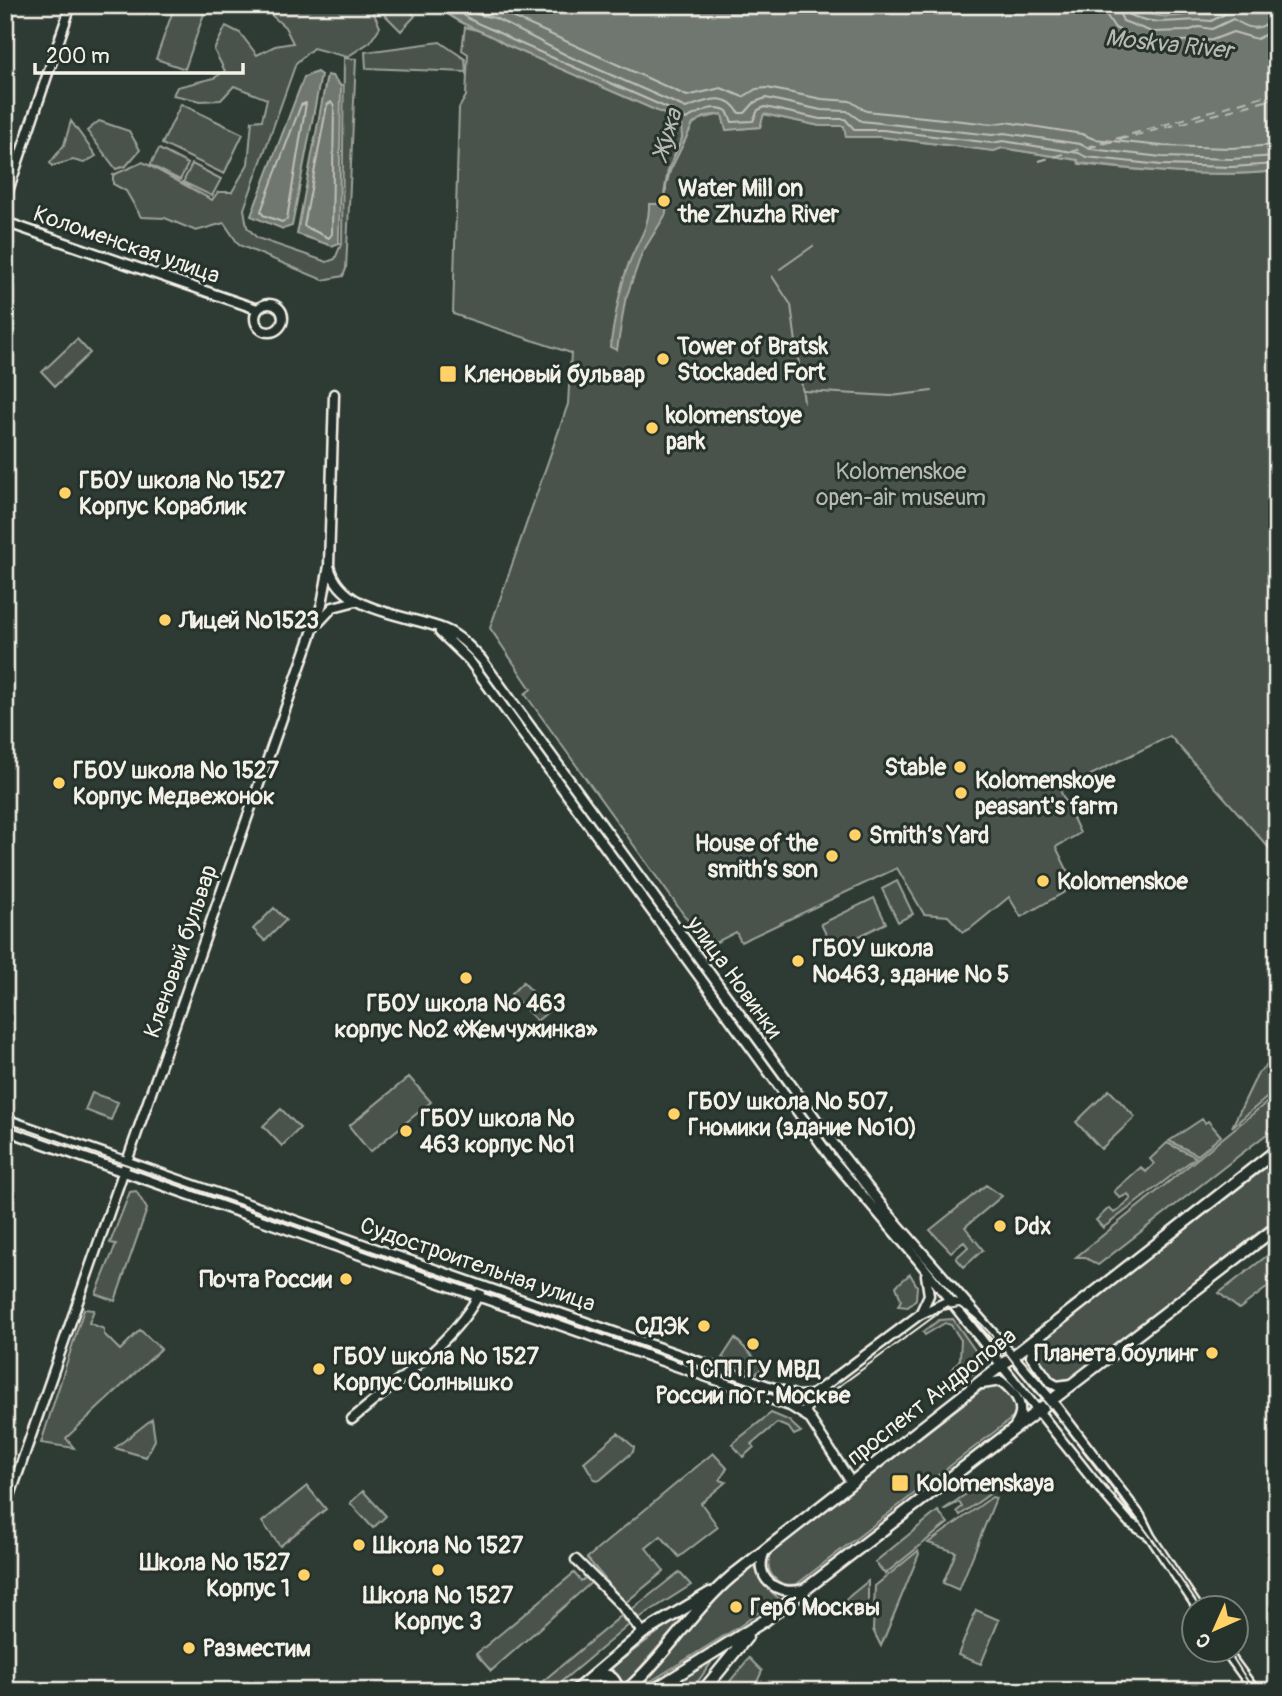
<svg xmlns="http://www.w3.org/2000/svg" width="1282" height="1696" viewBox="0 0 1282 1696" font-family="Pangolin,sans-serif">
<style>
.green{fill:#48524c;stroke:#9ea29a;stroke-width:2}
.water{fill:#6f7770;stroke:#a4a8a0;stroke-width:2}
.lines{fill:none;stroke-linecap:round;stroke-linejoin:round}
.shore{stroke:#bfc0b8;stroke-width:2}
.stream{stroke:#a4a8a0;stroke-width:2}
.ferry{stroke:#b8bab2;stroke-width:2;stroke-dasharray:9 7;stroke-linecap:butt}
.minor-casing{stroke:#f4f1e8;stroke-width:13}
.major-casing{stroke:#f4f1e8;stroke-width:15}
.minor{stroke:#26332d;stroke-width:8}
.major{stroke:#26332d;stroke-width:10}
.tram{stroke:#f4f1e8;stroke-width:2}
.poi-dot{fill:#ffd166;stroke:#26332d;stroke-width:2.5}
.labels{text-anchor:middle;stroke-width:6;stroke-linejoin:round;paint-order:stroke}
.poi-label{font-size:23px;font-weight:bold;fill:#f4f1e8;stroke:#26332d;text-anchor:start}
.street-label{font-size:23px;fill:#f4f1e8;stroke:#26332d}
.park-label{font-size:23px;fill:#b8b9b1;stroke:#26332d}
.water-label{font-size:24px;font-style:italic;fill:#b8bab2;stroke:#26332d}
</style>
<rect width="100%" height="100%" fill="#2e3b34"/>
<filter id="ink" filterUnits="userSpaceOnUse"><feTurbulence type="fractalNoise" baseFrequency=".0143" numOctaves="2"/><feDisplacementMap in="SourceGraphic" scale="14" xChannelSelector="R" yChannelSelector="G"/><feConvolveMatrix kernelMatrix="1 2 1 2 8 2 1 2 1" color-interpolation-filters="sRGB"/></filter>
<g filter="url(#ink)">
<!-- green -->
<path class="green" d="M175 5H207L185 69 156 59Z
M260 5H370L380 27 370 42 347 57 313 48 296 63 244 209 247 227 257 238 327 262 335 259 342 242 344 58 356 59 346 269 343 276 323 280 239 245 224 223 196 231 165 218 141 217 126 191 113 184V175L143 162 212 200 218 192H232L248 164 252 121 262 120 267 99 234 86 221 100 201 101 173 95 177 87 214 78 225 71 214 50 226 26 240 33 257 55 275 46 293 43 285 27Z
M375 5H404L415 16 401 31Z
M465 27 488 33 506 45 672 117 681 124 722 114 726 130 760 127 763 114 820 126H845L846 137H882L994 151 1002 148 1078 160 1079 164C1145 171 1211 178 1277 171V857L1170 736 1060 790 1080 833 1056 847 1075 886 1021 917 1009 897 970 929 963 932 948 916 924 914 897 868 741 942 736 932 707 947 525 694 531 689 490 628 568 404 571 353 453 314 459 108 466 96 468 54 462 50Z
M440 42 465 59 466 72 366 68 365 52Z
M181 104 243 134 224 174 162 144Z
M71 121 96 156 84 163 73 160 52 166 50 163 64 145Z
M99 121 129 131 140 150 126 166 116 169 87 131Z
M159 149 188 164 180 180 150 165Z
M192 164 221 179 212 196 183 182Z
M77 339 90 353 55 386 42 372Z
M897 881 913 914 898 922 882 889Z
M874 898 886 923 833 949 821 924Z
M274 908 286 920 265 941 253 929Z
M523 982 550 1010 537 1021 511 994Z
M1277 1057V1089L1232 1127 1258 1073Z
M409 1077 431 1102 370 1152 349 1126Z
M1109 1090 1135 1117 1101 1149 1076 1122Z
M92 1093 118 1102 111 1120 85 1110Z
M1277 1094V1126L1098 1265 1084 1257H1076Z
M281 1109 300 1128 282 1146 263 1126Z
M1202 1119 1205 1123 1208 1121 1221 1136 1198 1155 1169 1141Z
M1167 1143 1196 1157 1103 1228 1096 1220 1109 1208 1114 1213 1131 1199 1128 1194 1120 1198 1114 1191 1141 1167 1146 1172 1154 1164 1150 1159Z
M1277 1159V1218L1067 1382 1056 1383 1034 1358 1037 1344Z
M986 1185 1002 1196 965 1227 983 1250 964 1267 956 1258 968 1247 964 1242 951 1252 930 1230Z
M136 1191 147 1209 115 1301 96 1294 116 1244 110 1243 130 1192Z
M1277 1248V1280L1239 1309 1219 1293Z
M910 1274 917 1286 916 1299 908 1307 898 1306 901 1300 896 1286Z
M84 1309 94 1310 89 1323 104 1329V1334L120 1350 140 1330 161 1349 66 1438 74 1448 41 1443Z
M953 1319 979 1356 975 1372 960 1383 950 1373 960 1359 961 1340 951 1325 945 1323 925 1335 923 1332 939 1320Z
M735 1338 763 1367 757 1373 722 1358Z
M994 1383 1002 1386 1018 1405 1015 1416 797 1584C777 1588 764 1573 770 1553L987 1386Z
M771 1413 788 1420 801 1432 794 1435 789 1428 777 1423 752 1444 754 1447 743 1457 732 1444Z
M152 1419 155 1440 146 1457 115 1448Z
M618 1433 634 1447 633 1452 600 1480 594 1479 584 1462Z
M713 1453 727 1468 720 1480 726 1482 701 1503 718 1527 679 1557 661 1536 646 1548 664 1571 625 1603 587 1558Z
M985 1481 998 1488 960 1515 957 1511 962 1507 959 1502 943 1510Z
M307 1486 326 1509 280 1546 262 1522Z
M363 1491 386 1516 373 1528 350 1503Z
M992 1497 996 1498 959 1590 943 1583 956 1552 928 1543Z
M938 1511 948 1523 885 1574 875 1562Z
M918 1551 919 1554 881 1646 873 1630 875 1586Z
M754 1565 762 1583 778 1598 740 1626 635 1691 722 1593Z
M679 1572 691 1585 639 1618 631 1610Z
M574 1573 581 1581 589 1576 593 1581 491 1671 476 1654Z
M868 1581V1615L840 1604Z
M976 1610 999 1620 981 1664 958 1655Z
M621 1616 629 1625 550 1691H531Z
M678 1617 681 1621 625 1685 611 1668Z
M749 1658 762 1671 753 1691H722Z
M710 1660 711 1663 691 1691H661Z"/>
<!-- water -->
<path class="water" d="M441 5H1127C1149 18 1176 21 1199 9L1209 14C1227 6 1235 2 1253 13L1257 11 1258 5H1277V171C1210 178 1145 171 1079 163L1078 160 1002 148 994 151 882 137H846L844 126H820L764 114 760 127 726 130 722 114 706 116 693 124 670 171 666 186V214L642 253 625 301 617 350 610 347C615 319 620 282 632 256 640 238 650 224 649 204H657L664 195 668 170 682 138 681 124 671 117 506 45C488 32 467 28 449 15L451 12Z
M317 72 321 75 292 226 283 229 251 216 304 77Z
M327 75 332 76 341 86 339 243 332 246 297 234Z"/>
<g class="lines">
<!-- shore -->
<path class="shore" d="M454 5C467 24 491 26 510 39L674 111 686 119C698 113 714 103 727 111L732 122 753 121 758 110 765 107 820 119H845L855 130H883L992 143 1003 141 1079 153 1086 157 1161 165 1231 167 1277 164
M465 5 476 14 495 18 568 56 686 108C705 101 726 90 739 113H745L755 102 766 98 821 110 847 111 861 121 992 135 1004 133 1080 144 1090 149 1162 157 1231 159 1277 156
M486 5 687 96 721 88 743 97 756 89 767 88 822 99 850 101 866 111 991 124 1006 122 1082 134 1094 139 1162 146 1231 148 1277 145
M1106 5 1107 16 1115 28 1144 42 1212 40 1233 32 1257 39 1277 28
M1116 5 1123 21 1152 32 1187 31 1199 27 1212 29 1233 19C1246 27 1257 33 1270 21L1274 5
M1125 5 1128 14C1160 29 1181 17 1211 21L1225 14 1228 5
M331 102 334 106 332 234 329 238 304 226 327 105Z
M306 103 287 219 282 222 263 215 261 211 301 105Z"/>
<!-- stream -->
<path class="stream" d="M780 269 813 246
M772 276 791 305 804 402
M804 391 891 396 932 391"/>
<!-- ferry -->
<path class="ferry" d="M1088 148 1277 98
M1039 161 1277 92"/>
<defs>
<path id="minor" d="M5 200 71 5
M5 222 257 309
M255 318a14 14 0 1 1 28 0a14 14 0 1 1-28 0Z
M329 566C341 613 406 614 444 629 459 635 471 648 482 660L840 1152 887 1212 1052 1401 1140 1516 1150 1536 1198 1608
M319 622 333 607 356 601
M440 632 469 660 832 1159 918 1260 1097 1485 1129 1522 1150 1536
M5 1119 797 1396 812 1395 919 1315 948 1301 969 1307
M5 1130 790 1406 808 1417
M921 1312 929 1295 926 1275
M1035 1341 1031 1356 1050 1382 1057 1386 1071 1384
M982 1384 1001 1381C1017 1394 1027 1408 1015 1426
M812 1395 807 1402 806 1413 851 1482
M352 1419C393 1384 457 1340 480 1292
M5 1510 322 604 329 566 334 394
M766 1549C751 1577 777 1597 803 1589
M576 1560 621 1605 643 1633
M1225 1650 1255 1691"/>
<path id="major" d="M592 1679C604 1671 616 1676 617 1691
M575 1691 643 1633 710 1593
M626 1691C666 1656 692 1610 732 1576L1277 1150
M652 1691 764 1621 1277 1227
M703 1691 747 1637"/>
</defs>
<!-- minor casing -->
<use href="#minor" class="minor-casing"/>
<!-- major casing -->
<use href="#major" class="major-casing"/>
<!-- minor -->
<use href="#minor" class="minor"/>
<!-- major -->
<use href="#major" class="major"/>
<!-- tram -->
<path class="tram" d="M5 1122 787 1397 811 1398 834 1390 943 1310 959 1307C988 1323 1010 1360 1031 1386 1091 1458 1149 1530 1200 1608
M1228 1650 1254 1691"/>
</g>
</g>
<!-- markers -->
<g class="poi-dot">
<circle cx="664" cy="201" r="7"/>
<circle cx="663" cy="359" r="7"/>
<rect x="439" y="365" width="18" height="18" rx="3.5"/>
<circle cx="652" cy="428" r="7"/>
<circle cx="65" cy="493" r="7"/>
<circle cx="165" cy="620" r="7"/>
<circle cx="960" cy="767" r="7"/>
<circle cx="59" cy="783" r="7"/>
<circle cx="961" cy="793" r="7"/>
<circle cx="855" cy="835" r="7"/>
<circle cx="832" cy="856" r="7"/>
<circle cx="1043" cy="881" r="7"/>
<circle cx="798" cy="961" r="7"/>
<circle cx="466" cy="978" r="7"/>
<circle cx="674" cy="1114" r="7"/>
<circle cx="406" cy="1131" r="7"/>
<circle cx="1000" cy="1226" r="7"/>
<circle cx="346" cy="1279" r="7"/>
<circle cx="704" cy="1326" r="7"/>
<circle cx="753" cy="1344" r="7"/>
<circle cx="1212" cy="1353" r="7"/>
<circle cx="319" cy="1369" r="7"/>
<rect x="891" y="1474" width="18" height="18" rx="3.5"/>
<circle cx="359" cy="1545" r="7"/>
<circle cx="438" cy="1570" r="7"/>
<circle cx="304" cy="1575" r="7"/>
<circle cx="736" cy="1607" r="7"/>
<circle cx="189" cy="1648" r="7"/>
</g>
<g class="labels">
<!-- poi labels -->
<g class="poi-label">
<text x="678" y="196">Water Mill on<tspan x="678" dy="26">the Zhuzha River</tspan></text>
<text x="677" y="354">Tower of Bratsk<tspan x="677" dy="26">Stockaded Fort</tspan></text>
<text x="464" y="382">Кленовый бульвар</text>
<text x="666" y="423">kolomenstoye<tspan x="666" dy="26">park</tspan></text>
<text x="79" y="488">ГБОУ школа № 1527<tspan x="79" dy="26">Корпус Кораблик</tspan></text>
<text x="179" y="628">Лицей №1523</text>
<text x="946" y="775" text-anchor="end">Stable</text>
<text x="73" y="778">ГБОУ школа № 1527<tspan x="73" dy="26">Корпус Медвежонок</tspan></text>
<text x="975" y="788">Kolomenskoye<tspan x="975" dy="26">peasant's farm</tspan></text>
<text x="869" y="843">Smith’s Yard</text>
<text x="818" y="851" text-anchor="end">House of the<tspan x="818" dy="26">smith’s son</tspan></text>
<text x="1057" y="889">Kolomenskoe</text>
<text x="812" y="956">ГБОУ школа<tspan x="812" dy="26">№463, здание № 5</tspan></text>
<text x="466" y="1011" text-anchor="middle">ГБОУ школа № 463<tspan x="466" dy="26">корпус №2 «Жемчужинка»</tspan></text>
<text x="688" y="1109">ГБОУ школа № 507,<tspan x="688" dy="26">Гномики (здание №10)</tspan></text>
<text x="420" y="1126">ГБОУ школа №<tspan x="420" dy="26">463 корпус №1</tspan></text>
<text x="1014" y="1234">Ddx</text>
<text x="332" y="1287" text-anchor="end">Почта России</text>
<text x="690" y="1334" text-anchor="end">СДЭК</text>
<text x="1198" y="1361" text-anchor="end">Планета боулинг</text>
<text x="333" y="1364">ГБОУ школа № 1527<tspan x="333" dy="26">Корпус Солнышко</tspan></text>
<text x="753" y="1377" text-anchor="middle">1 СПП ГУ МВД<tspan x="753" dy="26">России по г. Москве</tspan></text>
<text x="916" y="1491">Kolomenskaya</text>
<text x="373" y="1553">Школа № 1527</text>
<text x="290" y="1570" text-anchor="end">Школа № 1527<tspan x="290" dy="26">Корпус 1</tspan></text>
<text x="438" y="1603" text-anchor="middle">Школа № 1527<tspan x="438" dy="26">Корпус 3</tspan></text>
<text x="750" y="1615">Герб Москвы</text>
<text x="203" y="1656">Разместим</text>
</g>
<!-- street labels -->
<g class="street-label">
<text transform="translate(127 244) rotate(19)" y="8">Коломенская улица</text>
<text transform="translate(180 951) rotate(-71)" y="8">Кленовый бульвар</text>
<text transform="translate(735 977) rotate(54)" y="8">улица Новинки</text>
<text transform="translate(478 1264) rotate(19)" y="8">Судостроительная улица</text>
<text transform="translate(931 1396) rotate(-38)" y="8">проспект Андропова</text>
</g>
<!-- park labels -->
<g class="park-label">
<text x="901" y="479">Kolomenskoe<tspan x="901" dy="26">open-air museum</tspan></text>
</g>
<!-- water labels -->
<g class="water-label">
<text transform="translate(1169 44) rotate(6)" y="8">Moskva River</text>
<text transform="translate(667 134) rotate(-73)" y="8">Жужа</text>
</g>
</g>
<!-- margin -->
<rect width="1282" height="1696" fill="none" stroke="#26332d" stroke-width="28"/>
<rect x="14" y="14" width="1254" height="1668" fill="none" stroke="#f4f1e8" stroke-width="2.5" filter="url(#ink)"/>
<!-- north arrow -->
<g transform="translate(1215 1629) rotate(225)"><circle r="33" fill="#26332d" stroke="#787f78" stroke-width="2"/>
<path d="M0-5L12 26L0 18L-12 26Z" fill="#ffd166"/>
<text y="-10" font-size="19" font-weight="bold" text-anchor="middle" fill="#f4f1e8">С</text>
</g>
<!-- scale -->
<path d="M35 63v10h208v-10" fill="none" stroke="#f4f1e8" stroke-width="3.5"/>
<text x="46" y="63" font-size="21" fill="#f4f1e8" stroke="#26332d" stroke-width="5" paint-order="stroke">200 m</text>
</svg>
